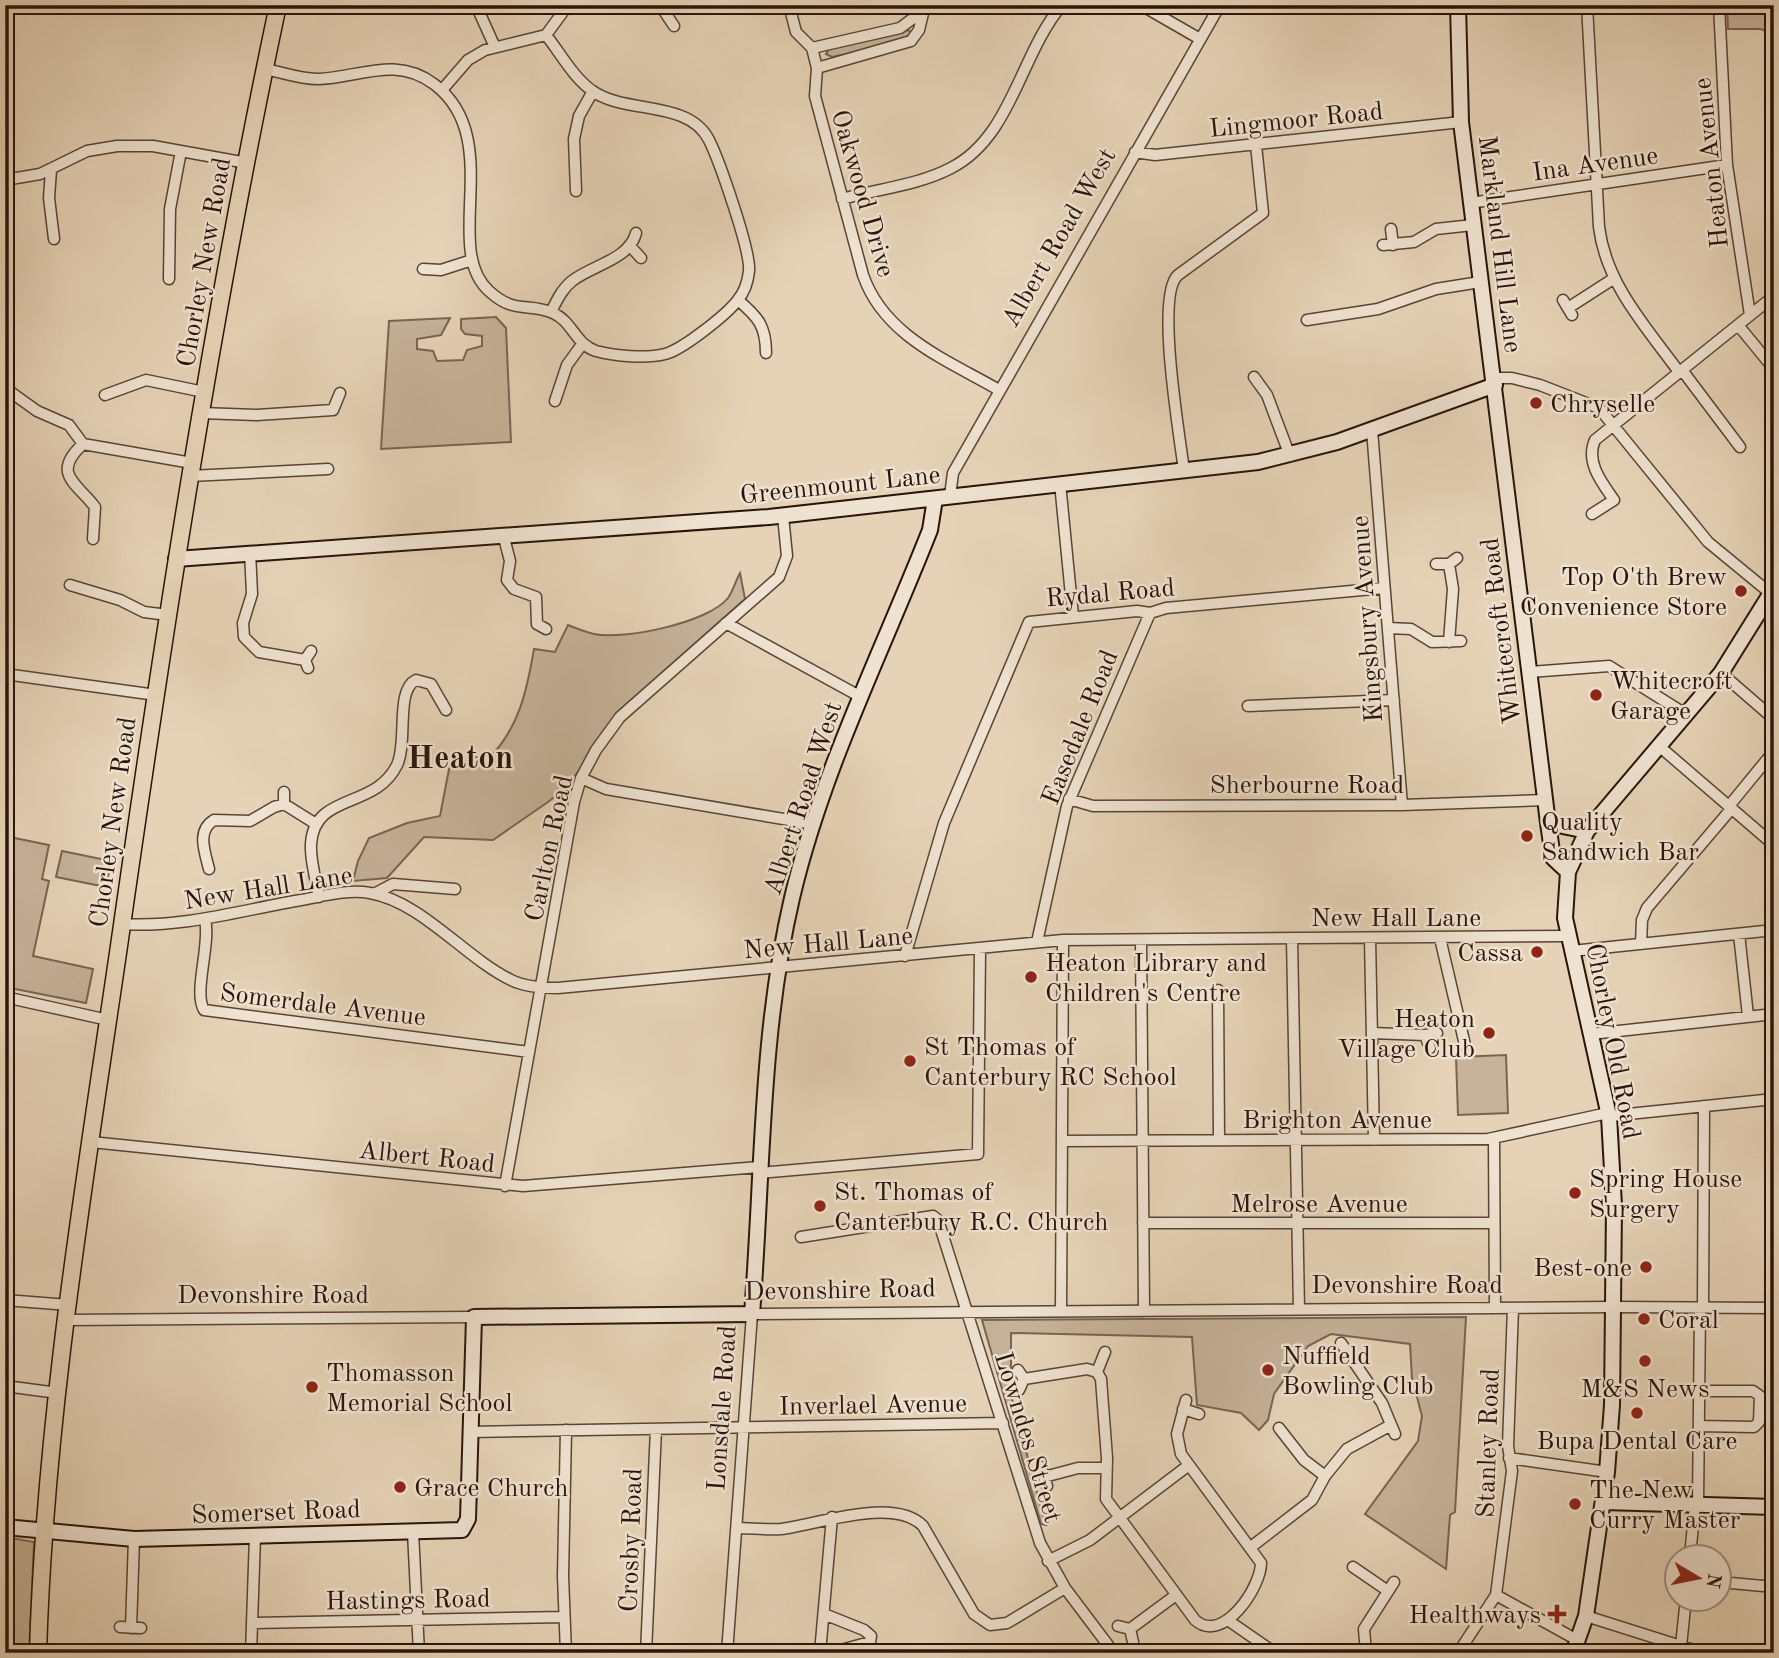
<svg xmlns="http://www.w3.org/2000/svg" width="1779" height="1658" viewBox="0 0 1779 1658" font-family="'Old Standard TT',serif">
<style>
.green{fill:#c6b39a;stroke:#786453;stroke-width:2}
.lines{fill:none;stroke-linecap:round;stroke-linejoin:round}
.street-casing{stroke:#584437;stroke-width:13}
.secondary-casing{stroke:#29140c;stroke-width:18}
.primary-casing{stroke:#29140c;stroke-width:19}
.street{stroke:#efe2d0;stroke-width:10}
.secondary{stroke:#efe2d0;stroke-width:14}
.primary{stroke:#e6d3b7;stroke-width:16}
.poi-dot{fill:#8f2418;stroke:#efe2d0;stroke-width:2.5}
.labels{text-anchor:middle;stroke-width:5;stroke-linejoin:round;paint-order:stroke}
.street-label{font-size:26px;fill:#29140c;stroke:#efe2d0}
.poi-label{font-size:26px;fill:#29140c;stroke:#efe2d0;text-anchor:start}
.district-label{font-size:33px;font-weight:bold;fill:#29140c;stroke:#efe2d0}
</style>
<rect width="100%" height="100%" fill="#e6d3b7"/>
<filter id="stains"><feTurbulence type="fractalNoise" baseFrequency=".00286" numOctaves="4"/><feColorMatrix values="0 0 0 0 .2 0 0 0 0 .09 0 0 0 0 .02 0 0 0 .5 -.17"/></filter>
<radialGradient id="worn" r=".72"><stop offset=".6" stop-color="#630" stop-opacity="0"/><stop offset="1" stop-color="#630" stop-opacity=".3"/></radialGradient>
<!-- green -->
<path class="green" d="M1727 5H1763L1761 10 1774 21V104L1770 33 1761 29H1728Z
M908 30 912 33 898 43 832 57 826 54 830 47Z
M496 317 506 328 511 442 381 449 389 321 450 318 441 335 417 339V349L433 351 437 361 463 360 467 350 482 346V336L465 334 461 329V319Z
M740 573 745 599 619 711 569 785 548 802 493 840 424 837 387 878 353 881 358 861 369 838 407 823 440 816 450 764 459 766 473 757 488 759C519 729 527 690 534 649L555 652 568 625C576 628 585 632 594 634 624 640 708 623 728 598 733 591 736 580 740 573Z
M5 836 49 845 42 879 49 881 33 956 93 969 86 1003 5 987Z
M62 851 111 861 106 887 56 877Z
M1506 1055 1508 1113 1458 1115 1456 1057Z
M1466 1317 1455 1512 1450 1515 1446 1569 1365 1514 1418 1441 1422 1416 1412 1378 1410 1344 1331 1334 1308 1346 1274 1394 1268 1420 1259 1430 1241 1413 1197 1405 1192 1337 1011 1333V1370L1016 1381 1010 1392 1046 1525 1041 1524 982 1320Z
M5 1537 34 1542 29 1653H5Z"/>
<g class="lines">
<defs>
<path id="street" d="M476 5 494 45
M660 5 674 26
M789 5 796 32 812 48 817 68 815 96 863 275C884 336 947 360 999 390
M1141 5 1200 39
M1587 5 1599 227C1606 284 1646 327 1679 372
M1719 5 1727 165 1750 315
M812 48 900 28 923 11
M817 68 911 41 919 30 925 5
M265 69C281 72 300 79 317 79 359 78 395 55 434 84 506 138 441 248 489 291 515 315 528 302 553 313 572 321 576 345 596 351 615 356 646 359 665 354 682 350 726 315 737 301 744 293 748 281 749 271 751 251 719 160 709 140 689 100 627 114 594 92 574 79 561 54 546 35
M442 90 468 60 485 50 546 35 568 5
M1135 152 1155 155 1461 122
M51 170 49 198 54 239
M5 180 40 174 87 151 117 146H153L247 163
M576 191 574 139 579 116 593 91
M842 199C877 189 919 185 951 168 1012 137 1020 54 1062 5
M1470 203 1727 165
M1391 229 1393 245
M1383 245 1414 242 1436 229 1473 225
M631 247 641 258
M423 269 441 270 472 260
M169 279 170 209 181 151
M738 300C758 317 766 326 766 353
M1563 300 1572 315
M1568 308 1613 279
M551 312C557 300 562 289 572 281 592 265 629 260 636 233
M1307 320 1378 309 1436 289 1480 282
M1738 325 1774 369
M1682 370 1740 447
M1254 377 1267 395 1290 456
M1494 378H1512L1540 385 1599 408 1708 542 1770 593
M5 388 37 411 69 425 83 444 192 463
M105 395 146 380 204 392
M555 401 567 365 583 343
M201 413 257 415 333 410 340 393
M1372 430 1402 805
M83 444C50 474 78 484 95 507L93 539
M1184 471C1180 437 1155 295 1178 275L1263 213 1256 145
M190 476 328 469
M1060 483 1073 616
M950 496 953 473 1220 5
M1592 514 1614 500C1602 483 1585 462 1595 440L1774 296
M503 534 510 561 507 580 514 589 536 597 537 624 546 629
M250 552 252 594 243 623 244 637 259 652 305 660
M1436 564H1449L1457 558
M70 585 120 600 144 612 168 615
M726 623 861 697
M1388 628 1411 629 1432 642 1461 641
M1449 642 1453 589 1449 564
M308 668 305 660 311 651
M1530 672 1609 666 1687 715
M1721 673 1774 719
M5 674 156 695
M1248 706 1394 700
M1659 746 1774 845
M581 778 606 789 813 824
M284 792V804
M1069 799 1093 806 1402 805 1546 800
M1729 806 1774 751
M209 869C205 852 196 831 214 820L250 821 274 807 284 804 316 824
M374 894 393 884 455 889
M319 897C316 880 310 861 311 844 314 792 375 810 397 765 408 742 395 690 416 680L431 684 446 710
M205 919C211 944 193 992 204 1010L529 1052
M122 924C183 928 242 910 301 900 323 896 348 889 370 893 422 902 464 957 511 980 525 987 543 988 558 988L1063 940 1568 936
M1739 934 1748 1016
M1292 938 1299 1309
M1370 938 1374 1140
M1440 938 1465 1045
M1141 940 1144 1311
M1037 942 1067 806 1150 613
M1641 944 1642 920 1647 908 1732 808
M1572 951 1774 930
M905 956 944 823 1029 622 1137 611 1150 613 1166 608 1384 588
M1218 990 1219 1140
M5 997 108 1020
M1372 1033 1425 1035 1437 1033
M1591 1034 1774 1014
M1425 1035 1430 1048
M1609 1116 1774 1099
M1494 1139 1495 1308
M1062 1141 1488 1139 1608 1113
M91 1142 523 1186 759 1167
M759 1173 978 1154 980 949
M505 1186 574 802 581 778 596 750 620 717 779 577 787 556 783 516
M1143 1223H1494
M801 1237 933 1216 938 1220 1040 1543 1065 1588 1114 1653
M5 1300 69 1305
M1703 1308 1704 1106
M1061 1311 1063 940
M67 1320 474 1317
M1341 1343 1382 1403 1395 1434
M1105 1352 1097 1372 1101 1379 1107 1458 1106 1499 1195 1620C1223 1645 1261 1587 1261 1563L1181 1454 1177 1434 1186 1400
M1018 1370 1024 1379 1019 1390
M1024 1379 1087 1369 1097 1372
M5 1386 58 1393
M1183 1409 1199 1414
M1699 1426 1754 1427 1759 1422 1760 1396 1753 1391H1699
M1279 1428 1304 1460 1325 1476
M470 1432 1003 1423
M1509 1458 1607 1472
M1041 1467 1047 1486
M1044 1477 1078 1468H1106
M1698 1505 1700 1308
M737 1528C751 1528 766 1530 781 1529 816 1525 894 1496 923 1526L974 1614 990 1625 1007 1623 1065 1588
M413 1532 419 1653
M1251 1547 1312 1500 1325 1476 1347 1449 1391 1425
M1690 1556 1695 1505
M1048 1561 1090 1540 1189 1465
M1353 1567 1388 1591
M1720 1582 1774 1587
M1496 1595 1579 1641
M824 1614 864 1630 871 1636 870 1642 830 1653
M1586 1616 1703 1653
M1229 1621 1268 1648
M252 1623 564 1617
M1118 1626 1130 1629 1133 1642
M120 1627 141 1628
M131 1628 134 1539
M1130 1629 1176 1595
M1681 1646 1686 1598
M251 1653 255 1536
M566 1653 563 1576 566 1430
M646 1653 656 1429
M727 1653 752 1314 1613 1307 1774 1308
M820 1653 832 1517
M1366 1653 1364 1629 1394 1582
M1458 1653 1496 1595 1512 1471 1508 1446 1513 1308"/>
<path id="secondary" d="M1458 5 1461 122 1548 823 1553 858 1568 872
M176 559 769 517 1258 462 1337 442 1495 385
M1548 823 1587 831
M1604 1502 1774 1507
M5 1527 134 1539 462 1530 468 1519 474 1317 752 1314C763 1175 760 1035 792 898 822 770 882 652 930 530L935 499
M1573 1653 1586 1616 1607 1472 1612 1405 1614 1206 1609 1116 1565 918 1568 872 1587 831 1721 673 1774 588"/>
<path id="primary" d="M38 1653C45 1416 85 1180 119 946 164 631 212 316 278 5"/>
</defs>
<!-- street casing -->
<use href="#street" class="street-casing"/>
<!-- secondary casing -->
<use href="#secondary" class="secondary-casing"/>
<!-- primary casing -->
<use href="#primary" class="primary-casing"/>
<!-- street -->
<use href="#street" class="street"/>
<!-- secondary -->
<use href="#secondary" class="secondary"/>
<!-- primary -->
<use href="#primary" class="primary"/>
</g>
<!-- markers -->
<g class="poi-dot">
<circle cx="1536" cy="403" r="7"/>
<circle cx="1741" cy="591" r="7"/>
<circle cx="1596" cy="695" r="7"/>
<circle cx="1527" cy="836" r="7"/>
<circle cx="1537" cy="952" r="7"/>
<circle cx="1031" cy="977" r="7"/>
<circle cx="1489" cy="1033" r="7"/>
<circle cx="910" cy="1061" r="7"/>
<circle cx="1575" cy="1193" r="7"/>
<circle cx="820" cy="1206" r="7"/>
<circle cx="1646" cy="1267" r="7"/>
<circle cx="1644" cy="1319" r="7"/>
<circle cx="1645" cy="1361" r="7"/>
<circle cx="1268" cy="1370" r="7"/>
<circle cx="312" cy="1387" r="7"/>
<circle cx="1637" cy="1413" r="7"/>
<circle cx="400" cy="1487" r="7"/>
<circle cx="1575" cy="1504" r="7"/>
<path d="M1553.5 1603.5h7v7h7v7h-7v7h-7v-7h-7v-7h7z"/>
</g>
<g class="labels">
<!-- street labels -->
<g class="street-label">
<text transform="translate(1296 119) rotate(-6)" y="9">Lingmoor Road</text>
<text transform="translate(1595 163) rotate(-8)" y="9">Ina Avenue</text>
<text transform="translate(1710 163) rotate(-96)" y="9">Heaton Avenue</text>
<text transform="translate(864 193) rotate(74)" y="9">Oakwood Drive</text>
<text transform="translate(1058 237) rotate(-60)" y="9">Albert Road West</text>
<text transform="translate(1501 244) rotate(83)" y="9">Markland Hill Lane</text>
<text transform="translate(203 262) rotate(-80)" y="9">Chorley New Road</text>
<text transform="translate(840 484) rotate(-6)" y="9">Greenmount Lane</text>
<text transform="translate(1110 592) rotate(-5)" y="9">Rydal Road</text>
<text transform="translate(1366 619) rotate(-94)" y="9">Kingsbury Avenue</text>
<text transform="translate(1500 631) rotate(-97)" y="9">Whitecroft Road</text>
<text transform="translate(1079 727) rotate(-68)" y="9">Easedale Road</text>
<text x="1307" y="793">Sherbourne Road</text>
<text transform="translate(802 798) rotate(-72)" y="9">Albert Road West</text>
<text transform="translate(112 822) rotate(-82)" y="9">Chorley New Road</text>
<text transform="translate(548 848) rotate(-78)" y="9">Carlton Road</text>
<text transform="translate(268 887) rotate(-9)" y="9">New Hall Lane</text>
<text x="1396" y="926">New Hall Lane</text>
<text transform="translate(828 942) rotate(-5)" y="9">New Hall Lane</text>
<text transform="translate(323 1004) rotate(7)" y="9">Somerdale Avenue</text>
<text transform="translate(1614 1041) rotate(79)" y="9">Chorley Old Road</text>
<text x="1337" y="1128">Brighton Avenue</text>
<text transform="translate(427 1156) rotate(6)" y="9">Albert Road</text>
<text x="1319" y="1212">Melrose Avenue</text>
<text x="1407" y="1293">Devonshire Road</text>
<text transform="translate(840 1289) rotate(-1)" y="9">Devonshire Road</text>
<text x="273" y="1303">Devonshire Road</text>
<text transform="translate(873 1404) rotate(-1)" y="9">Inverlael Avenue</text>
<text transform="translate(721 1408) rotate(-86)" y="9">Lonsdale Road</text>
<text transform="translate(1029 1437) rotate(73)" y="9">Lowndes Street</text>
<text transform="translate(1487 1443) rotate(-88)" y="9">Stanley Road</text>
<text transform="translate(276 1511) rotate(-2)" y="9">Somerset Road</text>
<text transform="translate(630 1540) rotate(-88)" y="9">Crosby Road</text>
<text transform="translate(408 1599) rotate(-1)" y="9">Hastings Road</text>
</g>
<!-- poi labels -->
<g class="poi-label">
<text x="1550" y="412">Chryselle</text>
<text x="1727" y="585" text-anchor="end">Top O'th Brew<tspan x="1727" dy="30">Convenience Store</tspan></text>
<text x="1610" y="689">Whitecroft<tspan x="1610" dy="30">Garage</tspan></text>
<text x="1541" y="830">Quality<tspan x="1541" dy="30">Sandwich Bar</tspan></text>
<text x="1523" y="961" text-anchor="end">Cassa</text>
<text x="1045" y="971">Heaton Library and<tspan x="1045" dy="30">Children's Centre</tspan></text>
<text x="1475" y="1027" text-anchor="end">Heaton<tspan x="1475" dy="30">Village Club</tspan></text>
<text x="924" y="1055">St Thomas of<tspan x="924" dy="30">Canterbury RC School</tspan></text>
<text x="1589" y="1187">Spring House<tspan x="1589" dy="30">Surgery</tspan></text>
<text x="834" y="1200">St. Thomas of<tspan x="834" dy="30">Canterbury R.C. Church</tspan></text>
<text x="1632" y="1276" text-anchor="end">Best-one</text>
<text x="1658" y="1328">Coral</text>
<text x="1282" y="1364">Nuffield<tspan x="1282" dy="30">Bowling Club</tspan></text>
<text x="326" y="1381">Thomasson<tspan x="326" dy="30">Memorial School</tspan></text>
<text x="1645" y="1397" text-anchor="middle">M&amp;S News</text>
<text x="1637" y="1449" text-anchor="middle">Bupa Dental Care</text>
<text x="414" y="1496">Grace Church</text>
<text x="1589" y="1498">The New<tspan x="1589" dy="30">Curry Master</tspan></text>
<text x="1541" y="1623" text-anchor="end">Healthways</text>
</g>
<!-- district labels -->
<g class="district-label">
<text x="460" y="768">Heaton</text>
</g>
</g>
<!-- margin -->
<rect width="1779" height="1658" fill="none" stroke="#e6d3b7" stroke-width="28"/>
<rect x="7" y="7" width="1765" height="1644" fill="none" stroke="#29140c" stroke-width="3.5"/>
<rect x="14" y="14" width="1751" height="1630" fill="none" stroke="#29140c" stroke-width="2"/>
<!-- north arrow -->
<g transform="translate(1698 1578) rotate(100)"><circle r="33" fill="#efe2d0" stroke="#a09082" stroke-width="2"/>
<path d="M0-5L12 26L0 18L-12 26Z" fill="#8f2418"/>
<text y="-10" font-size="19" font-weight="bold" text-anchor="middle" fill="#29140c">N</text>
</g>
<rect width="100%" height="100%" filter="url(#stains)"/>
<rect width="100%" height="100%" fill="url(#worn)"/>
</svg>
